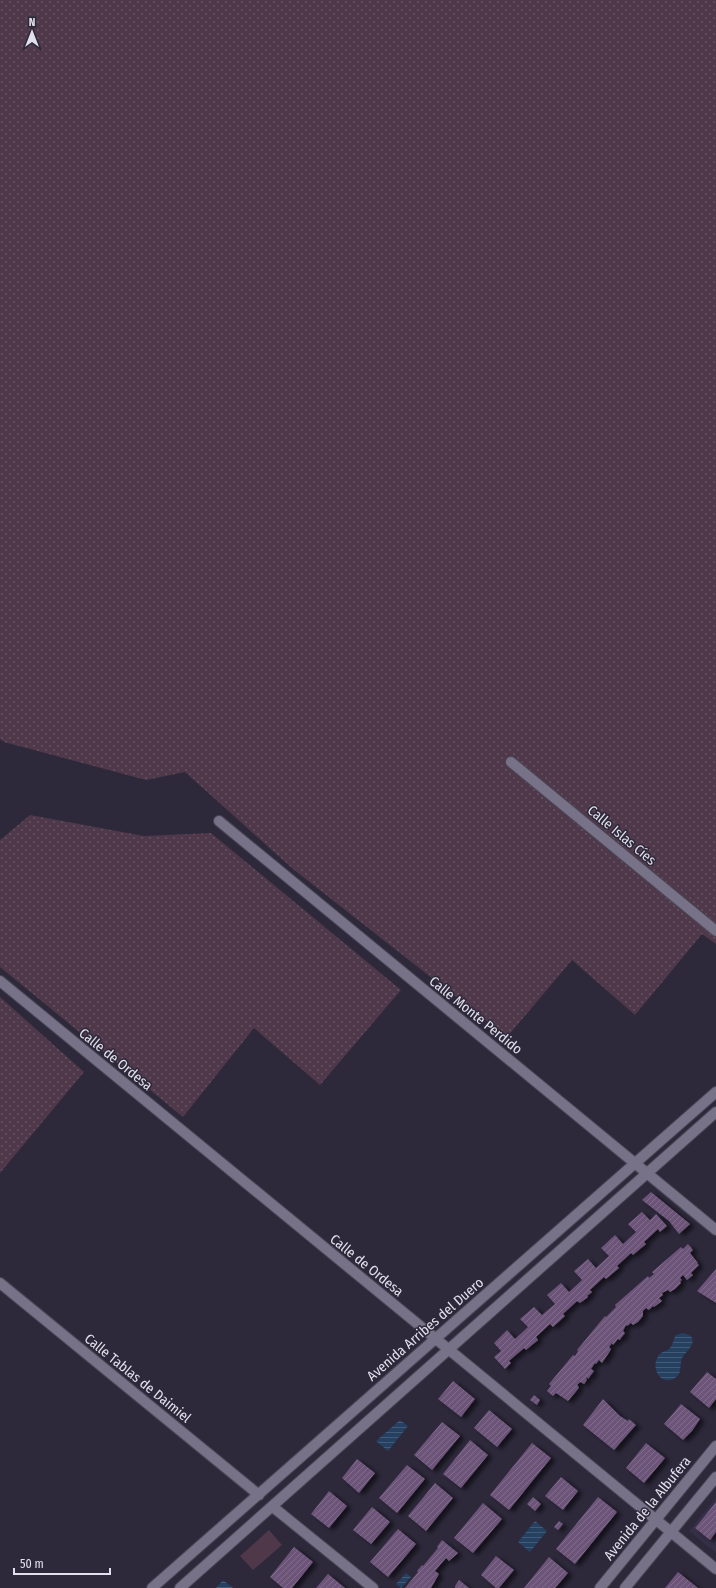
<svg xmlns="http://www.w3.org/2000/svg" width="716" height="1588" viewBox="0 0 716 1588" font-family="'Fira Sans Condensed',sans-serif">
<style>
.built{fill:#352f47}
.green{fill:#4e3849}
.park{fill:url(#park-dots)}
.water{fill:url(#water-rules)}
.building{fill:url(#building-hatch);filter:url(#shadow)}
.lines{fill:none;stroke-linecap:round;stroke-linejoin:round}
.minor-casing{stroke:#4a4756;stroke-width:12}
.minor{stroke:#777287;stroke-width:10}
.labels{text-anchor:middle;stroke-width:3;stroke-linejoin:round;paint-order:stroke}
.street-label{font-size:14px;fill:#e2e0ec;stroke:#2d293b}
</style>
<defs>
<pattern id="park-dots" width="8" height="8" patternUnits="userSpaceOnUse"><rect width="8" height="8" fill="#4e3849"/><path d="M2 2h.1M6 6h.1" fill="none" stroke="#675463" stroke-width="1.8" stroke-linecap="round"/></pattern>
<pattern id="water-rules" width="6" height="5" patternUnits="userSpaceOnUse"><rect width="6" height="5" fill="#254060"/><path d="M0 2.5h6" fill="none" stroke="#445b77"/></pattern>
<pattern id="building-hatch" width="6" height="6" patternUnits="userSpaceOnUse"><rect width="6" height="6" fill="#6d5479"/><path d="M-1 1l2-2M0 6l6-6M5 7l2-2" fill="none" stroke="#826c8c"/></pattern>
<filter id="shadow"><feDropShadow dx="4.5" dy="2.5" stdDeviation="2" flood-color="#0009"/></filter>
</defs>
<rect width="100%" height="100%" fill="#2d293b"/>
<!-- built -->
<path class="built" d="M716 1498V1553L689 1531Z"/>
<!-- green -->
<path class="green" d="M269 1530 282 1545 253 1570 240 1556Z"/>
<!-- park -->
<path class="park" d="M0 0H716V944L702 934 635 1015 572 960 507 1037 293 869 185 772 146 780 4 742 0 739Z
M30 815 144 836 211 833 401 990 320 1085 254 1028 183 1117 0 967V840Z
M0 997 84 1072 0 1173Z"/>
<!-- water -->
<path class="water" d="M683 1333C704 1338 685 1352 682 1358 679 1365 683 1373 675 1378 671 1381 665 1381 661 1378 653 1371 654 1359 661 1353 664 1351 667 1351 669 1349 673 1346 673 1339 676 1335Z
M400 1420 408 1426 388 1451 376 1441Z
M535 1521 547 1531 530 1552 518 1542Z
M406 1573 411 1577 401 1588 396 1584Z
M223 1580 233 1588H216Z"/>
<!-- building -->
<path class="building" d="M651 1192 690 1224 679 1234 669 1221 642 1200Z
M642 1212 650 1220 656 1214 667 1226 660 1232 658 1229 644 1242 646 1244 633 1255 631 1253 617 1266 619 1268 606 1279 604 1277 590 1290 592 1292 587 1296 588 1297 580 1303 577 1301 563 1314 565 1316 553 1327 550 1324 536 1337 538 1340 526 1350 524 1348 509 1361 511 1363 505 1369 494 1357 501 1351 494 1343 507 1330 515 1339 528 1327 520 1319 534 1307 542 1315 555 1304 547 1295 561 1283 569 1292 582 1280 574 1271 588 1259 596 1268 609 1256 601 1248 615 1235 623 1244 636 1232 628 1224Z
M688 1244 693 1250 690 1253 698 1263 697 1264 699 1265 691 1273 693 1275 687 1280 683 1275 680 1278 682 1280 680 1281 681 1283 675 1289 670 1292 668 1290 662 1293 663 1295 659 1298 662 1301 654 1307 653 1306 649 1310 646 1308 643 1311V1316L638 1322 633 1325 631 1323 627 1326 626 1325 623 1331 625 1333 621 1338 620 1340 618 1339 613 1345 612 1343 609 1347 611 1349 610 1351 602 1363 599 1360 596 1364 595 1363 591 1369 594 1371 588 1379 587 1377 586 1379 587 1380 584 1384 580 1382 577 1385 579 1387 578 1389 568 1401 556 1393 553 1396 547 1391 551 1386 549 1384 573 1355 575 1356 578 1351 577 1350 605 1316 606 1317 616 1307 615 1305 648 1276 649 1278 654 1274 652 1272 681 1247 683 1249Z
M716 1269V1303L697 1291Z
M707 1372 716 1379V1399L709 1408 690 1392Z
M453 1381 475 1399 461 1417 438 1399Z
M534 1395 540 1400 537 1405 530 1400Z
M603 1399 620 1416 628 1421 629 1419 636 1425 614 1450 583 1425Z
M681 1404 700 1419 692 1431 683 1440 664 1424Z
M489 1410 512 1429 497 1447 474 1428Z
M442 1422 460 1436 432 1470 414 1455Z
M470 1440 488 1455 461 1488 443 1474Z
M532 1443 551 1458 509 1510 490 1495Z
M646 1443 665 1458 644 1483 626 1468Z
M357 1459 375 1473 359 1493 342 1478Z
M407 1465 425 1479 397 1513 379 1498Z
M561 1477 578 1491 563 1510 545 1496Z
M435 1483 453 1498 426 1531 408 1516Z
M329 1491 347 1506 329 1528 311 1514Z
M533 1497 541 1504 535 1511 527 1504Z
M598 1497 617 1512 575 1564 556 1549Z
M716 1502V1532L710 1540 695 1528Z
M483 1503 502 1519 473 1553 454 1538Z
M372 1507 390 1522 371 1544 353 1530Z
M559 1521 563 1524 558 1530 554 1527Z
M398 1529 416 1544 388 1577 370 1562Z
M442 1540 458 1553 449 1561 446 1558 435 1571 439 1574 431 1588H405L418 1572 417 1571 422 1565 423 1566 438 1548 437 1547Z
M294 1547 313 1562 292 1588H283L270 1577Z
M496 1556 514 1570 499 1588H496L481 1575Z
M549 1557 568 1573 555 1588H524Z
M678 1572 698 1588H665Z
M328 1574 345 1588H316Z
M459 1580 469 1588H455V1586Z"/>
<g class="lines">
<defs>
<path id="minor" d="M511 762 716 931
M219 821 716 1230
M0 981 716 1569
M0 1283 259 1495
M273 1507 373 1588
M152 1588 716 1092
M180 1588 716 1112
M600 1588 716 1446
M625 1588 716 1477"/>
</defs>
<!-- minor casing -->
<use href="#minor" class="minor-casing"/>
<!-- minor -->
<use href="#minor" class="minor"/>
</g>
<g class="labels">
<!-- street labels -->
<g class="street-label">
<text transform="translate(622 835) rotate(40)" y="5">Calle Islas Cíes</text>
<text transform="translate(476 1015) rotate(39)" y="5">Calle Monte Perdido</text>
<text transform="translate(116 1059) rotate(39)" y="5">Calle de Ordesa</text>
<text transform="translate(367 1265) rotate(39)" y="5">Calle de Ordesa</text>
<text transform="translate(425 1329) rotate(-41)" y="5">Avenida Arribes del Duero</text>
<text transform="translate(138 1378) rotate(39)" y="5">Calle Tablas de Daimiel</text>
<text transform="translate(647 1508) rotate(-51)" y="5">Avenida de la Albufera</text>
</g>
</g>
<!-- north arrow -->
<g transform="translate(32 32)" stroke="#2d293b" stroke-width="3" paint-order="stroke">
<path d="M0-3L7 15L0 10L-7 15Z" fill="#e2e0ec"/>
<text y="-6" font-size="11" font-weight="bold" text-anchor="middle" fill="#e2e0ec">N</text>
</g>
<!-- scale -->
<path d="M14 1568v6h96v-6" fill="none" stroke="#e2e0ec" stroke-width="2"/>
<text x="20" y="1568" font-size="12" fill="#e2e0ec" stroke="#2d293b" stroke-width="3" paint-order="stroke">50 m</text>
</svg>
